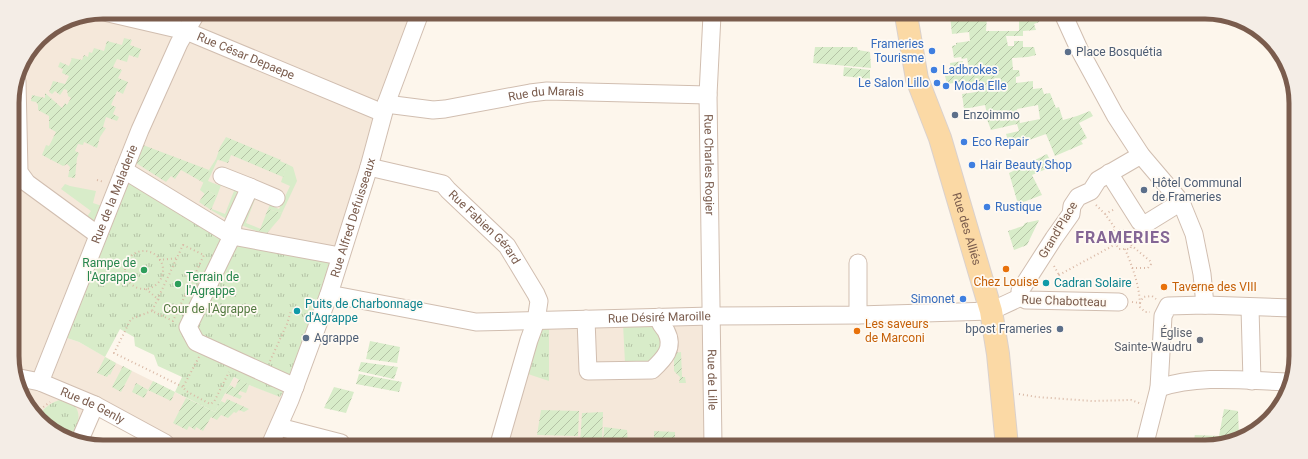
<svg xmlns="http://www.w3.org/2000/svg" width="1308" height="459" viewBox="0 0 1308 459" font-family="Roboto,sans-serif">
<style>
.residential{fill:#f5e8da}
.grass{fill:#d8ecc9}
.park{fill:url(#park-tufts)}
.garden{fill:url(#garden-furrows);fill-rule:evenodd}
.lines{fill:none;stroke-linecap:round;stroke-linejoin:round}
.minor-casing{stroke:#d1beb0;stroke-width:19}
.major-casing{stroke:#dad1cd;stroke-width:24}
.path{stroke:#d9b8a5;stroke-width:2;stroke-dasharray:1 3;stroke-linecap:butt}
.minor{stroke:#fff;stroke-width:17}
.major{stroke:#fbd9a5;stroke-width:22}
.shop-dot{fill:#3f7fe0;stroke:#fffaf3;stroke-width:1.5}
.service-dot{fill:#5c6f8a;stroke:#fffaf3;stroke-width:1.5}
.food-dot{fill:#e8710a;stroke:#fffaf3;stroke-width:1.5}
.leisure-dot{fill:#2e9e5b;stroke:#fffaf3;stroke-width:1.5}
.culture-dot{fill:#0f9aa8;stroke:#fffaf3;stroke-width:1.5}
.worship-dot{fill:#6b7280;stroke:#fffaf3;stroke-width:1.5}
.labels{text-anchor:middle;stroke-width:3.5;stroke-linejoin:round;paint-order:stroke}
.shop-label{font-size:12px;fill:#366cbe;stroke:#fffaf3;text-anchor:start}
.service-label{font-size:12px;fill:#4e5e75;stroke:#fffaf3;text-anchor:start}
.street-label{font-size:12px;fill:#7a5c4d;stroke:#fffaf3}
.leisure-label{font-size:12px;fill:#27864d;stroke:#fffaf3;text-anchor:end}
.food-label{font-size:12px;fill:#c56008;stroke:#fffaf3;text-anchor:start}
.culture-label{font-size:12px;fill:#0d838f;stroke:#fffaf3;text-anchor:start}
.park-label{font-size:12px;fill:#537a41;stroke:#fffaf3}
.worship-label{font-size:12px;fill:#5b616d;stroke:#fffaf3;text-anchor:end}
.district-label{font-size:16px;font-weight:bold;letter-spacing:1px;fill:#846695;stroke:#fffaf3}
.rim{fill:none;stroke:#7a5c4d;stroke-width:5}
</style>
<defs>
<pattern id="park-tufts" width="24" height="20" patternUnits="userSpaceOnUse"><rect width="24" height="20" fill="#d8ecc9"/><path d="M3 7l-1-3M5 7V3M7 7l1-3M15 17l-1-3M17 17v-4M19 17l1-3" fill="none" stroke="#b4c2a5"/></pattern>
<pattern id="garden-furrows" width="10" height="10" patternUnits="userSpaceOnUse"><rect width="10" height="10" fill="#d8ecc9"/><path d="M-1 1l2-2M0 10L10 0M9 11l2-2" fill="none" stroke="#b4c2a5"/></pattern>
</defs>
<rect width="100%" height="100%" fill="#fdf6ec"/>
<!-- residential -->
<path class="residential" d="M103 12 417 13 340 256 232 236 124 171 64 337 79 342 116 363 215 412 234 377 249 385 290 400 271 443H165L95 405 74 442 35 416 14 373 12 97 21 63 43 35 69 19Z
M712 316 713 445 499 444 536 321Z"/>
<!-- grass -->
<path class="grass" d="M216 159H218L208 181 218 185 220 180 238 191 234 200 237 201 235 208 231 207 228 215 230 221 211 210 212 209 225 214 234 191 221 185 217 196 207 190 205 194 200 190 209 170Z
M287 164 293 167 297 181 282 213 268 209 270 205 255 199 246 223 261 229 259 232 238 224 253 197 273 203 272 206 279 209 290 186 281 182Z
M65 184 70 186 96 191 93 203 102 206 97 223 86 218 91 211 61 189Z"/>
<!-- park -->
<path class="park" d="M132 182 212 232 215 237 331 259 317 306 288 384 280 397 249 385 234 377 215 412 175 392 182 377 158 366 154 355 135 346 134 337 120 329 105 357 79 342 64 337 128 184Z
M650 323 666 343 652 363H625L623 324Z
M553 326V329H549V381L528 374 540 331 543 328Z
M62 399C86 407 79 421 71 440L38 418C43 407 51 403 62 399Z"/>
<!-- garden -->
<path class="garden" d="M950 16 967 17V21H976L977 16H987L986 31H1019V20L1038 18 1039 22 1034 24 1036 30 1023 31V36H1006L1008 46H1014V41H1023V47H1034L1036 55 1028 57 1012 58 1013 70H1019L1020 76 1016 77V83L1033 81V89L1042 88 1044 94 1050 93 1056 108 1059 107 1063 120 1077 116 1090 111 1093 116 1079 123 1087 138 1081 141 1083 144 1055 156 1046 134 1010 147 1006 134 1019 131 1017 124 991 130 985 114H987L985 105 964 109 962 94 976 92V90L967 91 966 81 947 84 944 72 951 71 950 63 963 61V74H970L967 58 962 59 961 57 954 58 952 46 956 45V43L970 41 969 32 952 34ZM1038 105 1040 119 1020 123 1017 109Z
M124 38 132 40 130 45 141 49 138 58 129 55 127 62 117 59 113 67 122 70 118 78 128 82 123 94 117 91 111 105 116 107 113 114 119 117 117 121 106 117 103 127 106 128 100 137 97 148 84 142 83 145 78 144 75 151 79 153 77 158 75 178 68 177 70 167 67 164 63 166 42 155 46 145 49 146 56 132 49 128V116L38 110V105L36 102 31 101 32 95 45 98V93L62 108 65 103 67 105 71 98 68 96 67 90 64 89 60 95 55 91 52 94 49 92 53 81 65 84 69 76 62 73 63 69 58 67 60 62 69 66 72 58 82 60 84 55 88 57 89 52 92 53 94 48 104 51 107 41 122 45Z
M815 47H857L858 50 870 52 871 68 813 63Z
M844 67 870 70V79L843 76Z
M226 137 281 160 280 161 287 164 283 177 231 155 228 163 216 159 220 147Z
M143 145 209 170 204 183 181 170 175 179 171 176 166 182 136 163Z
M1047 154 1051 162 1056 159 1058 164 1032 175 1042 195 1018 204 1009 173Z
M207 190 217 196 211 210 199 202Z
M268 209 282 213 280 218 267 233 259 232Z
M1039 220 1027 245 1014 250 1008 231 1023 226 1025 223Z
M370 341 400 347 397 363 366 359Z
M681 352 682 377H685L686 383H679L680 377 674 371V353Z
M105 357 116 363 110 375 109 374 107 377 97 373Z
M361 362 398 367 394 379 358 371Z
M123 366 132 371 121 392 112 387Z
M359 374 402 382 399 392 356 384Z
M239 379 249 385 246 393 240 391 238 394 242 396 240 399 225 393 230 385 235 388Z
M153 381 175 392 171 401 148 390 144 398 132 392 136 383 148 390Z
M334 387 354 392 346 413 324 408Z
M186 398 215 412 221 401 225 403 227 399 249 409 244 412 239 410 236 413 234 412 228 418 221 415 217 420 211 417 203 431 196 427 195 430 189 426 187 430 173 423Z
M1224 409 1238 411 1239 436 1211 447H1192L1195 435 1219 436Z
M541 410 579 411 578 436 537 435Z
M603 412 602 444H580L582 413Z
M604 427 627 430 628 444H603Z
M654 431 675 432V441H654Z"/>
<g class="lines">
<defs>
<g id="minor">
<path id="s1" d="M104 12 186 31 383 113"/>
<path id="s2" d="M712 15 708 95 713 445"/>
<path d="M1064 16 1079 49 1115 115 1141 155 1181 202 1194 234 1202 274 1205 305"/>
<path d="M17 81 19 172 27 183 98 235"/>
<path id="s3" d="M386 104 433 110 445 109 530 93 547 91 708 95"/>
<path id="s4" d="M369 167 443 184 448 190 507 246 536 294 539 301 536 321 529 340 499 444"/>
<path d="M124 170 232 236 340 256"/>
<path d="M1109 173 1140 222 1147 223 1181 202"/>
<path d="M222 176 250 187"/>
<path d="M276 198 250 187 233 224 232 236 188 327 196 342 295 387"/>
<path d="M858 263V315"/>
<path id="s5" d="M329 294 476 322 712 316 858 315 991 311 1021 297"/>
<path d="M1021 297 1020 291 1054 238 1071 214 1072 206 1078 197 1091 191 1098 180 1141 155"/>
<path d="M1021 297 1026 300 1119 302"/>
<path d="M1250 308 1252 381"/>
<path d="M586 319 588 371 652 370C664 359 675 348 666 331 663 326 659 324 659 317"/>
<path id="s6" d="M15 377 40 382 95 405 165 443"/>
<path id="s7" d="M40 382 140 130 179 43 197 12"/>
<path d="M1159 388C1201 374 1248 381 1291 382"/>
<path d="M279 427 341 443"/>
<path d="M79 442 95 405"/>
<path id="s8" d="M271 443 290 400 329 294 369 167 386 104 420 13"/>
<path d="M1144 447 1159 388 1163 316 1168 306 1205 305 1292 308"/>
</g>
<g id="major">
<path id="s9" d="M906 15 917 79 940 138 991 311 998 354 1007 446"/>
</g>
</defs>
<!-- minor casing -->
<use href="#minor" class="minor-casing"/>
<!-- major casing -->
<use href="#major" class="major-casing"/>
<!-- path -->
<path class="path" d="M97 180 104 182
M1096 205 1105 214 1115 228 1111 235 1115 237
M1105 214 1115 209
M1119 230 1129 231 1134 240 1130 249H1119L1113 240Z
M183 245 204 255 173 321 152 311Z
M1131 245 1150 261 1151 264 1148 268H1132
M1125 249C1133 268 1140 287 1140 307L1145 312H1150
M125 270a19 19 0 1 1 38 0a19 19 0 1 1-38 0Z
M159 260 179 258
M1054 266 1059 275
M1064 286 1059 275 1116 244
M146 289 159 300
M1132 302 1140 303 1143 297 1152 296 1156 299
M152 311 131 319 114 353 183 387
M199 357 183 387 186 391 210 404 214 402 229 372
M270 361 287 324 291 311
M1019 394 1037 397 1092 401 1131 400 1142 404
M38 413 42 408 50 402"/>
<!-- minor -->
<use href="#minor" class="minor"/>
<!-- major -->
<use href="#major" class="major"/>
</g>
<!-- markers -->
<g class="shop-dot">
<circle cx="932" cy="51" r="4"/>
<circle cx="934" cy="70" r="4"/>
<circle cx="937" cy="83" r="4"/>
<circle cx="946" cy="86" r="4"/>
<circle cx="964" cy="142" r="4"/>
<circle cx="972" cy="165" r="4"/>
<circle cx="987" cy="207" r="4"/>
<circle cx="963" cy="299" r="4"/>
</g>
<g class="service-dot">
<circle cx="1068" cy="52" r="4"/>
<circle cx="955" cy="115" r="4"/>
<circle cx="1144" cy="190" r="4"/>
<circle cx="1060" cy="329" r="4"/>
<circle cx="306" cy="338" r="4"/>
</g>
<g class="food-dot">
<circle cx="1006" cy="269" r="4"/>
<circle cx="1164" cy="287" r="4"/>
<circle cx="857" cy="331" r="4"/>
</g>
<g class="leisure-dot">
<circle cx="144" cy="270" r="4"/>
<circle cx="178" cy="284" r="4"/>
</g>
<g class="culture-dot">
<circle cx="1046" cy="283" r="4"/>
<circle cx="297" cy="311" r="4"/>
</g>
<circle class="worship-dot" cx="1200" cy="340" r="4"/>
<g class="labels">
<!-- shop labels -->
<g class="shop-label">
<text x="924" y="48" text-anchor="end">Frameries<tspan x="924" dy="14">Tourisme</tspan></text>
<text x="942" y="74">Ladbrokes</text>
<text x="929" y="87" text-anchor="end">Le Salon Lillo</text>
<text x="954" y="90">Moda Elle</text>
<text x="972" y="146">Eco Repair</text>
<text x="980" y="169">Hair Beauty Shop</text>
<text x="995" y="211">Rustique</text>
<text x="955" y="303" text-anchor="end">Simonet</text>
</g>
<!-- service labels -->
<g class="service-label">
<text x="1076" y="56">Place Bosquétia</text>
<text x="963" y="119">Enzoimmo</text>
<text x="1152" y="187">Hôtel Communal<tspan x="1152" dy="14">de Frameries</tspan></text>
<text x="1052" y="333" text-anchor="end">bpost Frameries</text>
<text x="314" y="342">Agrappe</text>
</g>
<!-- street labels -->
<g class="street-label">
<text dy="4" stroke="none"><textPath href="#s1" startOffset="149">Rue César Depaepe</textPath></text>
<text dy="4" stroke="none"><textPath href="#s3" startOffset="162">Rue du Marais</textPath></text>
<text dy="4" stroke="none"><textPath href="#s2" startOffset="150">Rue Charles Rogier</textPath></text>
<text dy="4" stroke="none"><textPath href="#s7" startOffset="202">Rue de la Maladerie</textPath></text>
<text dy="4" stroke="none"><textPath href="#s8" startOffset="240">Rue Alfred Defuisseaux</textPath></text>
<text dy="4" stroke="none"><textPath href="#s9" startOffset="223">Rue des Alliés</textPath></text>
<text dy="4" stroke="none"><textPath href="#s4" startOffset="136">Rue Fabien Gérard</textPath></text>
<text transform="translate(1058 230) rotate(-59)" y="4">Grand'Place</text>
<text transform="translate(1064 301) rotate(2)" y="4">Rue Chabotteau</text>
<text dy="4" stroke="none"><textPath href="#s5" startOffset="333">Rue Désiré Maroille</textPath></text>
<text dy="4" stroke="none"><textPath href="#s2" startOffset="365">Rue de Lille</textPath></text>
<text dy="4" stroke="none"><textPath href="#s6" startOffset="83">Rue de Genly</textPath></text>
</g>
<!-- leisure labels -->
<g class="leisure-label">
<text x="136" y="267">Rampe de<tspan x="136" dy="14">l'Agrappe</tspan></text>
<text x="186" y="281" text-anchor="start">Terrain de<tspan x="186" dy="14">l'Agrappe</tspan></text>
</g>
<!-- food labels -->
<g class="food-label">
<text x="1006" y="286" text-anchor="middle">Chez Louise</text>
<text x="1172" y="291">Taverne des VIII</text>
<text x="865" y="328">Les saveurs<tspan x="865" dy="14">de Marconi</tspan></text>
</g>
<!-- culture labels -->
<g class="culture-label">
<text x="1054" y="287">Cadran Solaire</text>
<text x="305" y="308">Puits de Charbonnage<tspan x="305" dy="14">d'Agrappe</tspan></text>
</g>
<!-- park labels -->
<g class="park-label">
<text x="210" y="313">Cour de l'Agrappe</text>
</g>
<!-- worship labels -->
<g class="worship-label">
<text x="1192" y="337">Église<tspan x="1192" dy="14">Sainte-Waudru</tspan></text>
</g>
<!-- district labels -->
<g class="district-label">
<text x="1123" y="243">FRAMERIES</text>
</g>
</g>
<!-- crop -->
<path d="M0 0H1308V459H0ZM103 19H1205A84 84 0 0 1 1289 103V356A84 84 0 0 1 1205 440H103A84 84 0 0 1 19 356V103A84 84 0 0 1 103 19Z" fill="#f4ede6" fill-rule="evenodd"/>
<path class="rim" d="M103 19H1205A84 84 0 0 1 1289 103V356A84 84 0 0 1 1205 440H103A84 84 0 0 1 19 356V103A84 84 0 0 1 103 19Z"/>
</svg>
